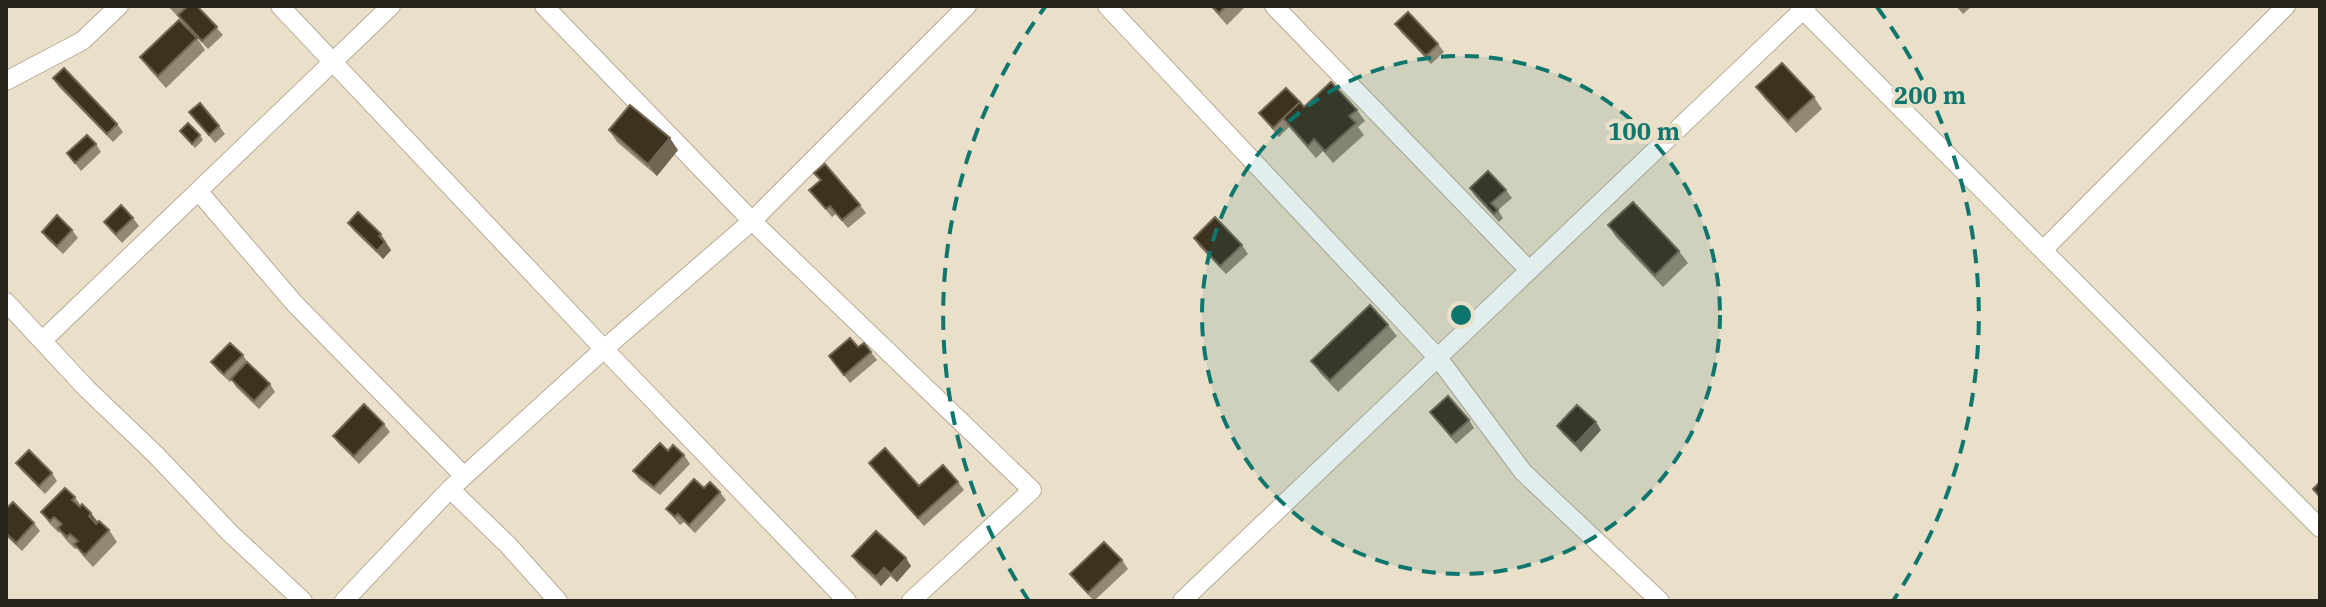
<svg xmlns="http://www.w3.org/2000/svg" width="2326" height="607" viewBox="0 0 2326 607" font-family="'IBM Plex Serif',serif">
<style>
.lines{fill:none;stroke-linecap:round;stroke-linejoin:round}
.minor-casing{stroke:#b6ab96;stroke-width:20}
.minor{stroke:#fff;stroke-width:18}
.wall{fill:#928874}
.shaded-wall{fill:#706653}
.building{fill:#3b3220;stroke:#706653;stroke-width:2}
.ring{fill:none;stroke:#0f766e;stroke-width:4;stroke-dasharray:14 10}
.centre{fill:#0f766e;stroke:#eadfc9;stroke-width:4}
.ring-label{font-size:24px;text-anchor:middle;font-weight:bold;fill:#0f766e;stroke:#eadfc9;stroke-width:8;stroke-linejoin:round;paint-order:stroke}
</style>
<rect width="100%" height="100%" fill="#eadfc9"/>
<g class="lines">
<defs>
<path id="minor" d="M280 6 604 349 847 601
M544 6 752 221 1032 490 911 601
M1107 6 1439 359 1523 472 1660 601
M1274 6 1528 269
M1799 6 2320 528
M6 81 82 41 119 6
M199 192 295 304 464 476
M2043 250 2286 6
M6 302 87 389 156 455 230 533 303 601
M43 340 391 6
M450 489 508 545 558 601
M344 601 450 489 604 349 752 221 967 6
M1182 601 1807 6"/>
</defs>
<!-- minor casing -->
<use href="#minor" class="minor-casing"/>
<!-- minor -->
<use href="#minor" class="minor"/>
</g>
<!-- wall -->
<path class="wall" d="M168 6H197L223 35 208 49Z
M1210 6H1246L1227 25Z
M1956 6H1972L1963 14Z
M1395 24 1438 44 1444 52 1431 64 1401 32Z
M197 38 205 50 166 88 149 69 140 57Z
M53 78 117 124 123 132 113 142 58 86Z
M1756 87 1814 97 1822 109 1796 133 1765 99Z
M1304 107 1357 110 1365 121 1358 127 1364 135 1333 163 1323 151 1316 158 1289 127 1279 137 1259 113Z
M189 112 219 126 225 134 215 143Z
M609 130 678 150 657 176 617 142Z
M180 131 200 135 203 140 195 148Z
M96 144 101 152 81 171 67 153Z
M814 173 860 205 866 213 848 228 836 214 832 217 809 190 820 181Z
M1470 188 1506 190 1512 198 1498 210 1503 218 1499 222 1475 196Z
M133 218 139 226 122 243 110 230 104 222Z
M348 223 381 234 391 250 383 259 354 231Z
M1608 225 1679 251 1688 263 1663 287 1616 237Z
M72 230 78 238 63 254 48 240 42 232Z
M1194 238 1242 245 1248 254 1226 274 1199 246Z
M1388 325 1397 336 1338 392 1320 373 1311 361Z
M864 343 877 360 850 383 829 356 858 347Z
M243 355 248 363 270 384 275 392 259 409 236 387 232 380 230 382 217 370 211 362Z
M1430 412 1469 420 1474 428 1456 444Z
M384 424 390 432 359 464 339 444 333 436Z
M1557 426 1601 430 1581 452 1563 434Z
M668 451 684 455 690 464 660 495 639 479 633 471Z
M16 463 52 473 57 481 45 494 22 471Z
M869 463 919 486 958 482 964 490 924 526Z
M704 488 720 492 726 500 695 533 684 522 680 525 666 509Z
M75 497 81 506 98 522 109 530 117 542 93 567 83 556 77 548 75 549 66 540 60 532 59 533 50 524 41 512Z
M6 509 34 523 40 531 22 551 6 536Z
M852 556 911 566 897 582 890 576 881 586 858 564Z
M1122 560 1128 569 1094 601 1076 582 1070 574Z"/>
<!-- shaded-wall -->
<path class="shaded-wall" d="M670 138 678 150 657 176 648 164Z
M385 242 391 250 383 259 377 251Z
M1596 422 1601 430 1581 452 1575 444Z
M91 513 100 525 97 528 89 516Z
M906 558 911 566 897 582 891 574Z
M884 568 890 576 881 586 876 577Z"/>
<!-- building -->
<path class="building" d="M188 6H197L217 27 202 41 178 15Z
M1212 6H1226L1219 13Z
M1408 12 1438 44 1426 56 1395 24Z
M179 20 197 38 158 76 140 57Z
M1782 63 1814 97 1788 121 1756 87Z
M64 68 117 124 107 134 53 78Z
M1331 82 1357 110 1349 116 1356 123 1325 151 1314 139 1308 146 1283 118 1300 102 1304 107Z
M1286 88 1300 102 1273 128 1259 113Z
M200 103 219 126 209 135 189 112Z
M630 105 670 138 648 164 609 130Z
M188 123 200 135 192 144 180 131Z
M87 135 96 144 75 163 67 153Z
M825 164 860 205 842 220 830 206 826 209 809 190 821 180 814 173Z
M1488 171 1506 190 1491 203 1498 210 1494 214 1470 188Z
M1633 202 1679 251 1655 275 1608 225Z
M121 205 133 218 116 234 104 222Z
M358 212 381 234 379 236 385 242 377 251 348 223Z
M57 215 72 230 57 246 42 232Z
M1215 217 1242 245 1220 266 1194 238Z
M1370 305 1388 325 1330 380 1311 361Z
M850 338 858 347 864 343 871 352 844 375 829 356Z
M230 343 243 355 224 374 211 362Z
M247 362 270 384 254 401 231 379Z
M1448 396 1469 420 1451 436 1430 412Z
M364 404 384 424 354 456 333 436Z
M1577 405 1596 422 1575 444 1557 426Z
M660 443 668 451 673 445 684 455 654 487 633 471Z
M885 448 919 486 943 465 958 482 918 518 869 463Z
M29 450 52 473 39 486 16 463Z
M694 479 704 488 710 482 720 492 689 525 678 514 675 517 666 509Z
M2320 482V497L2313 489Z
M65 488 75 497 72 500 80 507 82 504 91 513 89 516 96 524 99 521 109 530 85 555 74 544 78 541 70 534 67 537 58 528 62 524 54 517 50 521 41 512Z
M13 502 34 523 16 543 6 533V509Z
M876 531 906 558 891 574 884 568 876 577 852 556Z
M1104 542 1122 560 1088 593 1070 574Z"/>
<!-- distance rings -->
<circle cx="1461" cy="315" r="259" fill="#0f766e" fill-opacity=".12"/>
<g class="ring">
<circle cx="1461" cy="315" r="259"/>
<path d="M1029 601A518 518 0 0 1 1045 7M1877 7A518 518 0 0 1 1893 601"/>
</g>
<circle cx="1461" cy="315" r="12" class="centre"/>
<g class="ring-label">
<text x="1930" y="104">200 m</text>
<text x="1644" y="140">100 m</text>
</g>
<!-- border -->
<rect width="2326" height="607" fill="none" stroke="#29241c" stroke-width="16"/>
</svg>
